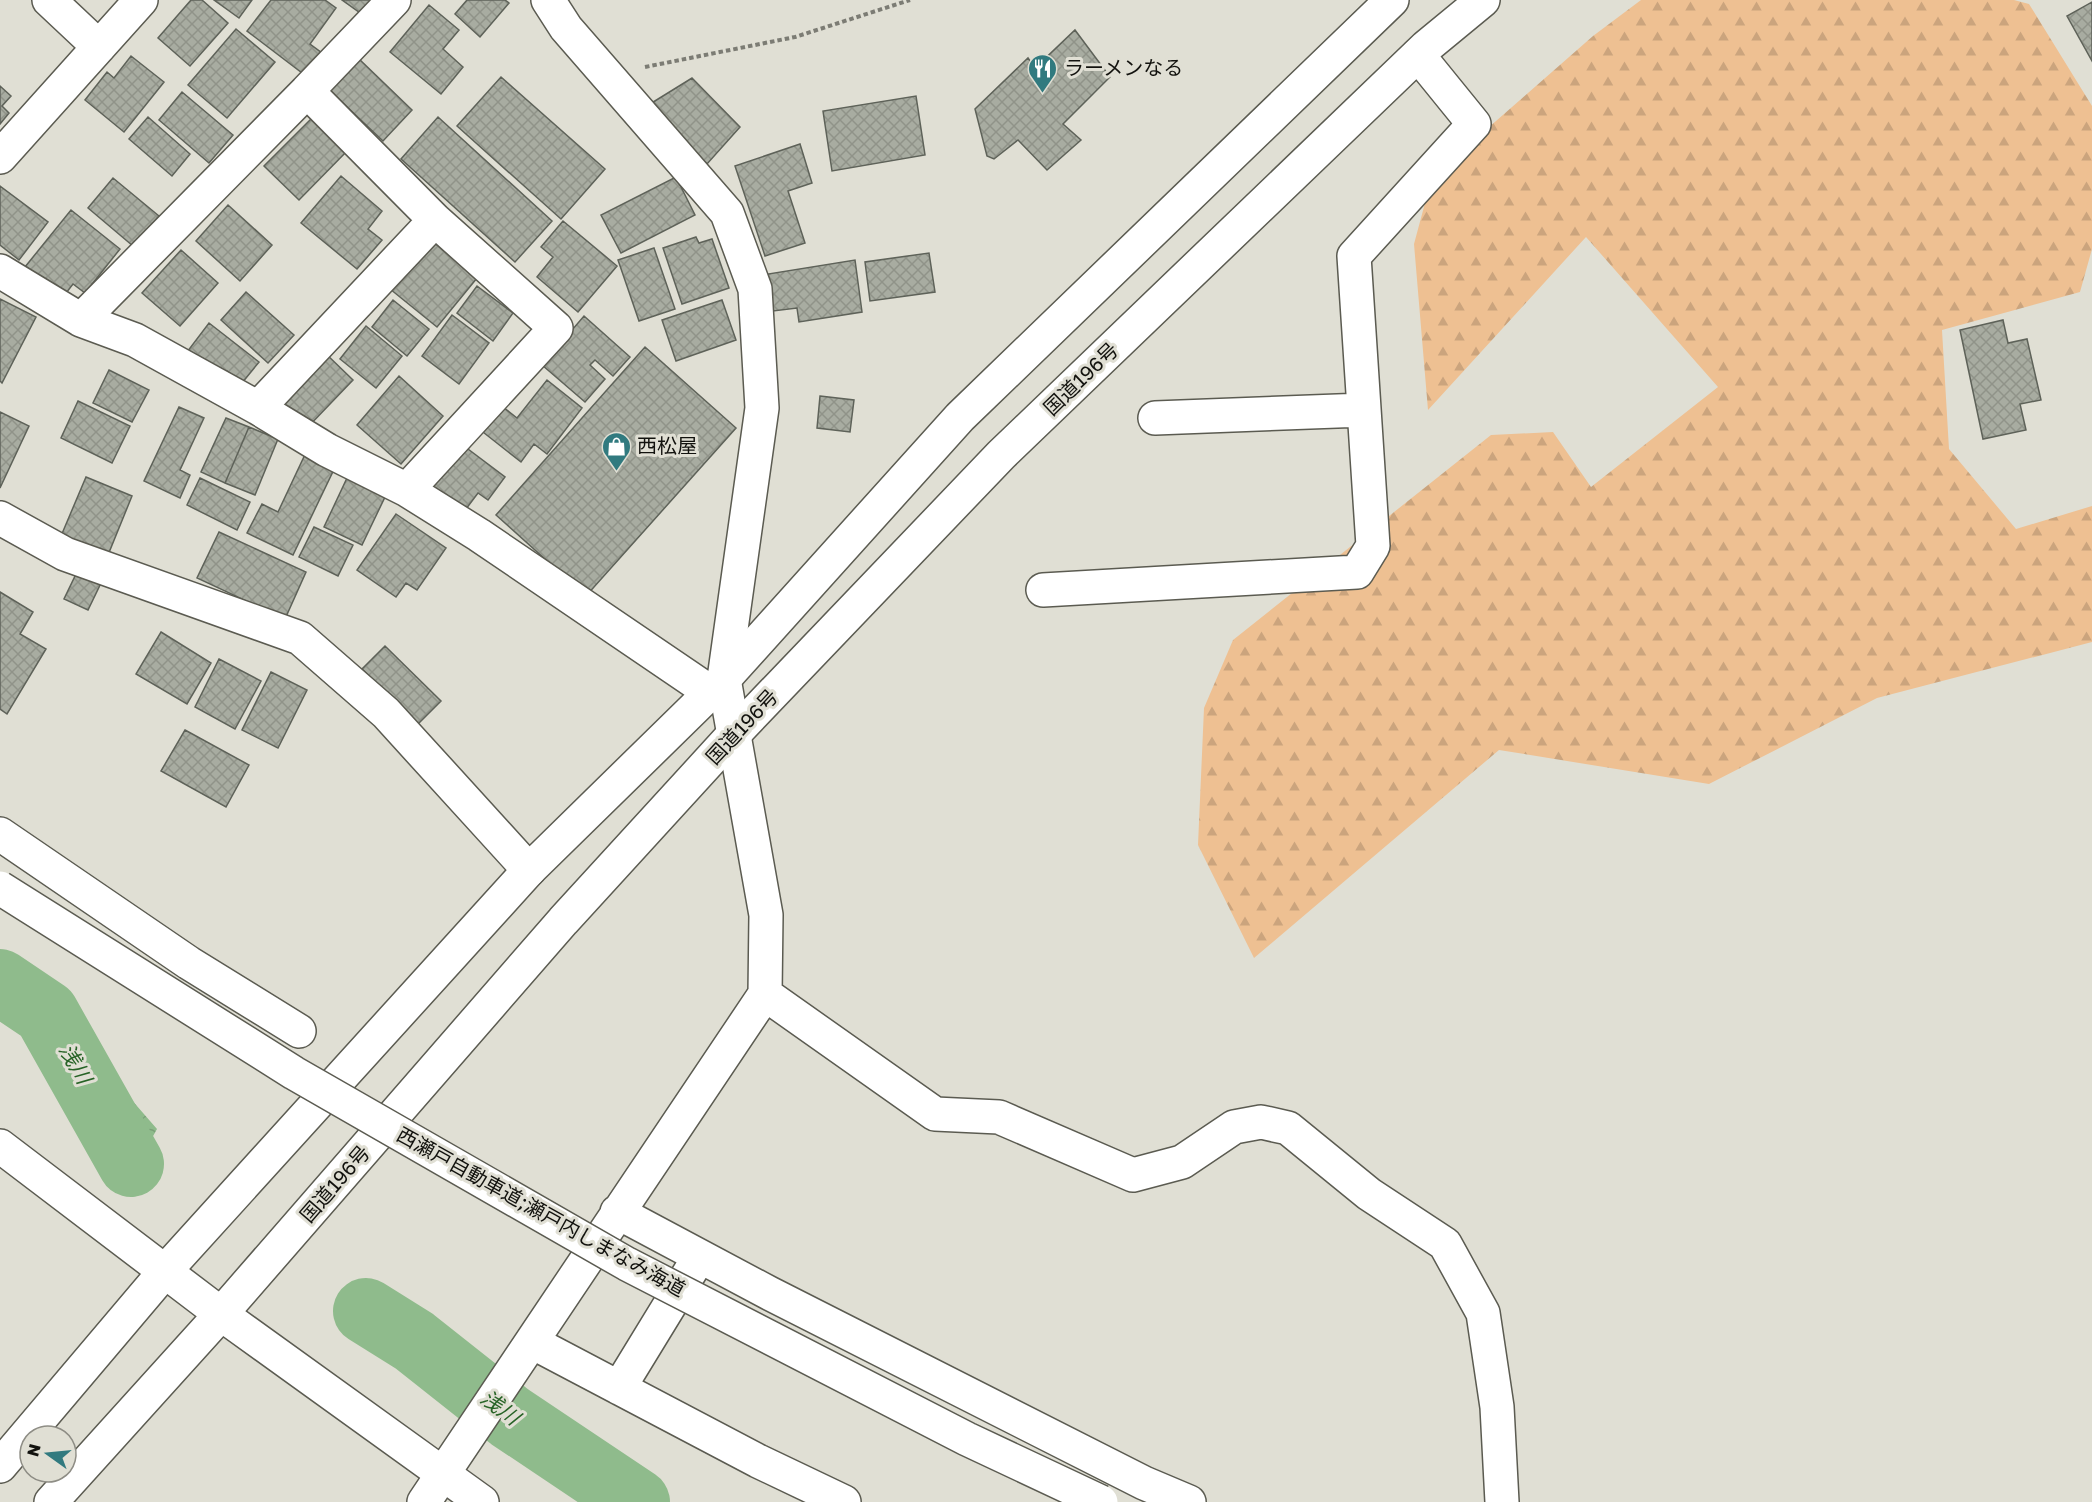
<svg xmlns="http://www.w3.org/2000/svg" width="2092" height="1502" viewBox="0 0 2092 1502" font-family="'Golos Text','Noto Sans JP',sans-serif">
<style>
.forest{fill:url(#forest-firs)}
.water{fill:url(#water-waves)}
.lines{fill:none;stroke-linecap:round;stroke-linejoin:round}
.river{stroke:#8fbb8c;stroke-width:66}
.building{fill:url(#building-cross-hatch);stroke:#5e6259;stroke-width:1.5}
.minor-casing{stroke:#5b5b51;stroke-width:36}
.tertiary-casing{stroke:#5b5b51;stroke-width:36}
.trunk-casing{stroke:#5b5b51;stroke-width:36}
.path{stroke:#7c7c74;stroke-width:4;stroke-dasharray:4.5 3;stroke-linecap:butt}
.minor{stroke:#fff;stroke-width:33}
.tertiary{stroke:#fff;stroke-width:33}
.trunk{stroke:#fff;stroke-width:33}
.motorway-bridge-casing{stroke:#5b5b51;stroke-width:36;stroke-linecap:butt}
.motorway-bridge{stroke:#fff;stroke-width:33}
.labels{text-anchor:middle;stroke-width:6;stroke-linejoin:round;paint-order:stroke}
.poi-label{font-size:20px;fill:#12120e;stroke:#e0dfd4;text-anchor:start}
.street-label{font-size:20px;fill:#12120e;stroke:#e0dfd4}
.water-label{font-size:21px;font-style:italic;fill:#276326;stroke:#e0dfd4}
</style>
<defs>
<pattern id="forest-firs" width="22" height="20" patternUnits="userSpaceOnUse" patternTransform="scale(1.5)"><rect width="22" height="20" fill="#eec092"/><path d="M5 1l3.5 6h-7zM16 11l3.5 6h-7z" fill="#cba47d"/></pattern>
<pattern id="water-waves" width="16" height="10" patternUnits="userSpaceOnUse" patternTransform="scale(1.5)"><rect width="16" height="10" fill="#8fbb8c"/><path d="M0 5q4-4 8 0t8 0" fill="none" stroke="#7aa078"/></pattern>
<pattern id="building-cross-hatch" width="8" height="8" patternUnits="userSpaceOnUse" patternTransform="scale(1.5)"><rect width="8" height="8" fill="#a8aca1"/><path d="M0 0l8 8M0 8l8-8" fill="none" stroke="#909389"/></pattern>
</defs>
<rect width="100%" height="100%" fill="#e0dfd4"/>
<!-- forest -->
<path class="forest" d="M1641 0H2014L2029 4 2092 106V249L2080 292 1942 330 1949 449 2016 529 2092 506V642L1877 698 1709 784 1499 750 1254 958 1198 845 1204 708 1233 640 1491 435 1553 432 1591 487 1718 387 1586 237 1428 410 1414 244 1432 177 1593 36Z"/>
<!-- water -->
<path class="water" d="M0 972 55 1012 157 1129 147 1147 85 1114 68 1085 30 1035 0 1014Z"/>
<g class="lines">
<!-- river -->
<path class="river" d="M0 982 46 1013 131 1164
M366 1311 414 1341 510 1417 637 1502"/>
</g>
<!-- building -->
<path class="building" d="M191 0H202L228 23 190 66 158 38Z
M214 0H252L239 18Z
M271 0H325L336 8 310 44 322 53 306 76 247 31Z
M342 0H374L363 15Z
M467 0H505L509 3 480 37 455 14Z
M2092 2V61L2067 16Z
M429 5 459 30 443 49 463 67 441 94 390 52Z
M236 29 275 62 227 118 188 85Z
M1075 30 1110 77 1063 124 1081 140 1047 170 1018 140 994 159 987 156 975 109 1028 58 1035 68Z
M131 56 164 82 124 132 85 100 107 72 114 78Z
M357 57 412 110 383 141 327 88Z
M501 77 605 169 561 219 457 126Z
M692 78 740 127 707 164 650 104Z
M0 86 11 96 2 106 9 113 0 124Z
M182 92 233 135 209 163 159 120Z
M916 96 925 155 832 171 823 111Z
M314 116 348 150 299 200 264 166Z
M148 117 190 154 172 176 129 139Z
M438 117 552 221 515 262 401 159Z
M800 144 812 183 788 191 805 243 765 256 735 166Z
M341 176 382 211 368 229 382 240 357 269 301 223Z
M676 177 695 215 621 253 601 215Z
M113 178 159 216 133 246 88 208Z
M0 186 48 222 19 260 0 245Z
M228 205 272 245 240 281 196 241Z
M71 210 120 249 85 293 73 284 63 297 25 267Z
M563 221 617 266 578 312 537 277 553 257 541 247Z
M696 237 699 243 712 239 729 288 682 304 663 248Z
M430 239 477 278 437 327 390 289Z
M654 248 675 309 639 321 618 260Z
M181 250 218 283 180 326 142 293Z
M929 253 935 292 870 301 865 262Z
M855 260 862 312 799 322 797 308 773 311 768 274Z
M477 286 513 313 493 341 457 313Z
M246 292 294 335 268 363 221 320Z
M0 299 36 317 2 383 0 381Z
M393 300 429 329 407 356 372 327Z
M722 300 736 340 676 361 662 320Z
M452 315 489 343 459 384 422 356Z
M584 316 630 357 613 376 595 360 590 365 605 379 585 402 542 365Z
M2003 320 2008 343 2027 339 2041 400 2020 404 2026 430 1983 439 1960 330Z
M209 323 259 362 242 383 227 371 221 378 187 352Z
M366 326 402 356 376 388 340 359Z
M645 347 736 428 586 596 496 515Z
M322 350 353 380 307 428 276 398Z
M109 370 149 390 132 422 93 403Z
M399 376 443 416 401 464 357 425Z
M547 380 582 408 547 454 534 444 521 462 474 425 494 400 517 418Z
M820 396 854 400 850 432 817 428Z
M78 401 130 426 112 463 61 438Z
M179 407 204 418 180 470 190 475 180 498 144 481Z
M0 412 29 426 0 488Z
M226 418 249 427 225 483 201 472Z
M249 427 278 439 255 495 225 483Z
M460 443 505 477 488 500 478 493 463 513 427 486Z
M309 446 338 461 293 555 247 533 262 504 278 512Z
M86 477 132 496 108 555 61 536Z
M200 478 250 502 237 530 187 505Z
M347 478 385 497 362 545 324 527Z
M396 514 446 548 417 590 406 583 396 597 357 570Z
M314 527 353 545 338 576 299 557Z
M219 532 306 572 285 619 197 578Z
M77 572 101 583 88 610 64 599Z
M0 592 33 612 20 634 46 649 7 714 0 709Z
M161 632 211 663 187 704 136 674Z
M385 646 441 701 418 724 362 669Z
M219 659 261 681 235 729 195 707Z
M271 672 307 690 278 748 242 730Z
M185 730 249 765 226 807 161 771Z"/>
<g class="lines">
<defs>
<path id="minor" d="M49 0 99 47
M0 157 141 0
M0 271 81 320 135 340 258 408 327 450 407 490 556 328 435 220 307 91 394 0
M81 320 307 91
M258 408 435 220
M1155 418 1364 410
M407 490 479 535 710 692
M0 518 65 554 300 638 386 713 529 870
M1043 590 1357 572 1373 546 1354 256 1474 124 1418 55
M0 834 189 963 299 1031
M765 994 935 1114 999 1117 1133 1175 1182 1162 1234 1127 1261 1122 1288 1128 1369 1194 1445 1244 1483 1313 1497 1407 1502 1502
M617 1212 769 1293 1144 1483 1189 1502
M532 1342 758 1461 844 1502
M619 1388 693 1267
M424 1502 765 994 766 915 724 679 762 408 755 289 727 213 566 28 548 0"/>
<path id="tertiary" d="M0 1146 221 1314 482 1502"/>
<path id="trunk" d="M0 1466 166 1270 529 870 724 679 960 417 1392 0
M51 1502 221 1314 563 921 734 734 1001 455 1426 47 1483 0"/>
</defs>
<!-- minor casing -->
<use href="#minor" class="minor-casing"/>
<!-- tertiary casing -->
<use href="#tertiary" class="tertiary-casing"/>
<!-- trunk casing -->
<use href="#trunk" class="trunk-casing"/>
<!-- path -->
<path class="path" d="M645 67 795 37 910 0"/>
<!-- minor -->
<use href="#minor" class="minor"/>
<!-- tertiary -->
<use href="#tertiary" class="tertiary"/>
<!-- trunk -->
<use href="#trunk" class="trunk"/>
<defs>
<path id="motorway-bridge" d="M0 888 294 1073 627 1264 967 1439 1101 1502"/>
</defs>
<!-- motorway-bridge casing -->
<use href="#motorway-bridge" class="motorway-bridge-casing"/>
<!-- motorway-bridge -->
<use href="#motorway-bridge" class="motorway-bridge"/>
</g>
<!-- icons -->
<defs>
<symbol id="restaurant-pin" viewBox="-11 -11 22 30"><path d="M0 17L-7.5 6A9.5 9.5 0 1 1 7.5 6Z" fill="#317a7f" stroke="#e0dfd4"/><path d="M-5-6h1v4h1v-4h1v4h1v-4h1v5L-1.5 .5V6h-2V.5L-5-1ZM5-6V6H3V1.5H1.5Q1.5-4 5-6Z" fill="#fff"/></symbol>
<symbol id="shop-pin" viewBox="-11 -11 22 30"><path d="M0 17L-7.5 6A9.5 9.5 0 1 1 7.5 6Z" fill="#317a7f" stroke="#e0dfd4"/><path d="M-5-2.5h2.3a2.7 3.5 0 0 1 5.4 0H5L5.5 6h-11ZM-1.5-2.5h3a1.5 2.3 0 0 0-3 0Z" fill="#fff"/></symbol>
</defs>
<g fill-rule="evenodd">
<use href="#restaurant-pin" x="1026" y="52" width="33" height="45"/>
<use href="#shop-pin" x="600" y="430" width="33" height="45"/>
</g>
<g class="labels">
<!-- poi labels -->
<g class="poi-label">
<text x="1064" y="75">ラーメンなる</text>
<text x="637" y="453">西松屋</text>
</g>
<!-- street labels -->
<g class="street-label">
<text transform="translate(1081 379) rotate(-44)" y="7">国道196号</text>
<text transform="translate(742 727) rotate(-47)" y="7">国道196号</text>
<text transform="translate(335 1184) rotate(-49)" y="7">国道196号</text>
<text transform="translate(541 1212) rotate(29)" y="7">西瀬戸自動車道;瀬戸内しまなみ海道</text>
</g>
<!-- water labels -->
<g class="water-label">
<text transform="translate(75 1064) rotate(60)" y="7">浅川</text>
<text transform="translate(500 1408) rotate(37)" y="7">浅川</text>
</g>
</g>
<!-- north arrow -->
<g transform="translate(48 1454) rotate(285)"><circle r="28" fill="#e0dfd4" stroke="#8e8d85" stroke-width="1.5"/>
<path d="M0-4.5L10 22L0 15L-10 22Z" fill="#317a7f"/>
<text y="-9" font-size="16" font-weight="bold" text-anchor="middle" fill="#12120e">N</text>
</g>
</svg>
